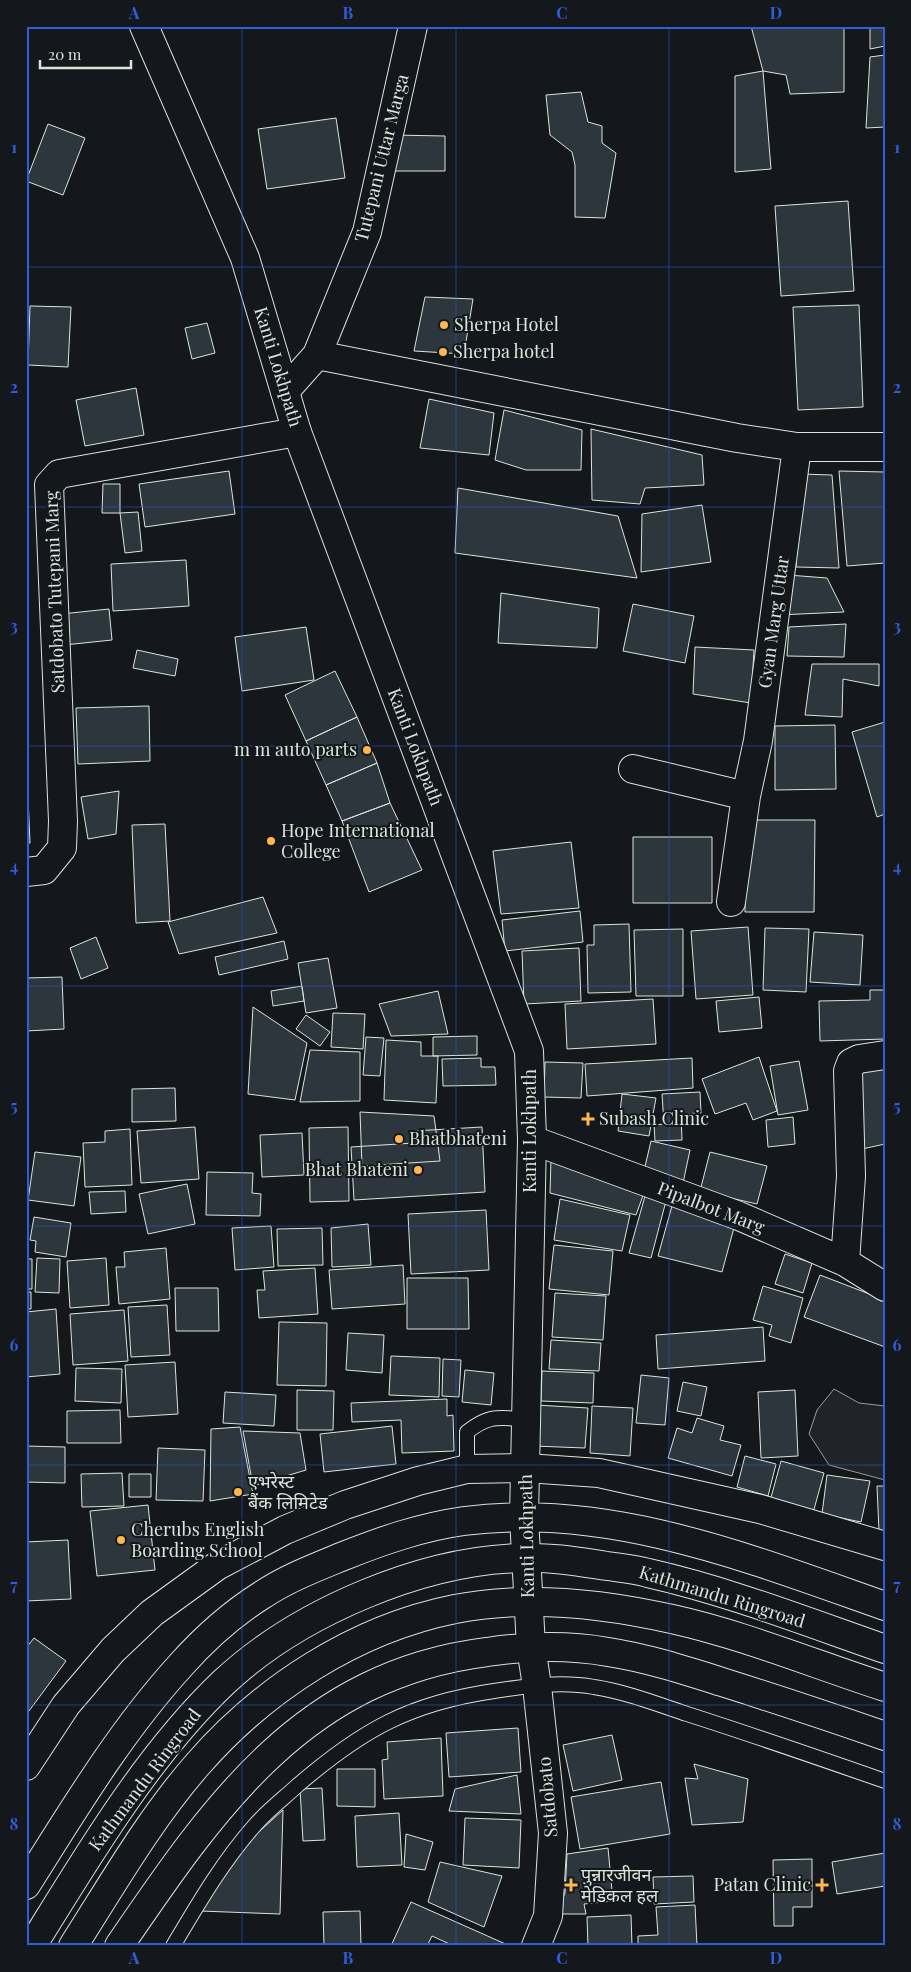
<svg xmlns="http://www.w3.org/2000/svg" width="911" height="1972" viewBox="0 0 911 1972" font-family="'Playfair Display','Noto Sans Devanagari',serif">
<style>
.green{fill:#202428;stroke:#939e99}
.building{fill:#2c363c;stroke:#d8e6dc}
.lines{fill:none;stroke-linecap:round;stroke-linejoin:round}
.service-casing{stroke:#d8e6dc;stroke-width:16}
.minor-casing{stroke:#d8e6dc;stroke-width:30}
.primary-casing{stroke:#d8e6dc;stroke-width:30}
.trunk-casing{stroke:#d8e6dc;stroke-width:30}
.service{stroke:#14181c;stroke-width:14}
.minor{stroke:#14181c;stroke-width:28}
.primary{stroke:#14181c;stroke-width:28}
.trunk{stroke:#14181c;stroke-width:28}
.grid{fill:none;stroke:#305dd8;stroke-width:1;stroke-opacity:0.55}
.poi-dot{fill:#ffb74d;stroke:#14181c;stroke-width:2}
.labels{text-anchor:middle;stroke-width:4;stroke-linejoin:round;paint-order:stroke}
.street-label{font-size:18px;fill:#d8e6dc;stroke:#14181c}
.poi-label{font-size:18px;fill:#d8e6dc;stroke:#14181c;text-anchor:start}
.neatline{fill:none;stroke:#305dd8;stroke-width:2}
.grid-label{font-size:16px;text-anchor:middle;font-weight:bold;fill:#305dd8}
</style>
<rect width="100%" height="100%" fill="#14181c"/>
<!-- green -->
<path class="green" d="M834 1389 859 1403 885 1406V1480L829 1465 809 1434 817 1410Z"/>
<!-- building -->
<path class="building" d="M751 26H844V92L790 94 786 75 763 71Z
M870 26H885V46L870 49Z
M885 55V127L866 128 870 57Z
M763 71 771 169 735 172V76Z
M581 92 588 122 602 126V143L616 153 605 218 575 217V165L572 152 550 135 546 95Z
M336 118 345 178 267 189 258 129Z
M48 124 85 138 63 195 26 181Z
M393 135 445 136V171H393Z
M848 201 854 291 781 296 775 206Z
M425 297 473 299 464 354 414 351Z
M859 305 863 407 798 410 793 307Z
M30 306 71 307 68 367 28 365Z
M207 323 215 353 192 359 185 328Z
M136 388 144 435 85 446 76 400Z
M429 399 494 413 489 455 420 448Z
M504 410 582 430 581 470H526L495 460Z
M591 429 702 455 704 485 645 488 640 504 592 500Z
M229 471 235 514 145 527 139 484Z
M839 471 885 472V563L847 566Z
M801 474 832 475 839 568 796 567Z
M103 484H120V513H102Z
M458 488 618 516 637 578 455 553Z
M702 505 711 562 641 572 642 514Z
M138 512 142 551 125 553 120 513Z
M186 560 189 606 113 611 111 564Z
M788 575 827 578 844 612 778 615Z
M501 593 599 608 597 648 498 643Z
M633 604 694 616 685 663 623 651Z
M109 609 112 640 64 645 61 614Z
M846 624 844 657 787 656 789 627Z
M306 627 314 680 242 691 235 637Z
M695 647 754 650 751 703 693 694Z
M137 650 178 659 175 676 133 668Z
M812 664H879V686L843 679 842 717 805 715Z
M335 671 357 717 306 741 285 695Z
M149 706 150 761 78 764 76 708Z
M357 717 377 763 326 785 306 741Z
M885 722V814L877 817 852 732Z
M835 725 836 789 775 790V726Z
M377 763 390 803 342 821 326 785Z
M119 791 116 834 88 839 81 797Z
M26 797H28L30 843H26Z
M390 803 422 870 369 892 342 821Z
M746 820H815L814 912H745Z
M165 824 170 921 136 923 132 825Z
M633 837H712V903H633Z
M571 842 579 908 501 914 493 851Z
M263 897 277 933 179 954 168 922Z
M580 911 583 942 505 951 502 920Z
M629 924 631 992 588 993 587 945H594V925Z
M748 927 753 995 696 999 691 931Z
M765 928 809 929 806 992 763 990Z
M683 929V996H636L634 930Z
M814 932 863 935 860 985 810 982Z
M96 937 108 968 81 979 70 948Z
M284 941 288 959 219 975 215 957Z
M579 948 581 1001 524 1004 522 951Z
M328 958 337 1008 306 1013 298 963Z
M62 977 64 1029 26 1031V978Z
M302 986 304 1001 273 1006 271 991Z
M870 990H885V1039L820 1041 819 1001 870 1000Z
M438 991 448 1034 391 1036 379 1004Z
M759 997 762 1028 719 1032 716 1001Z
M653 999 656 1044 567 1049 565 1004Z
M253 1007 307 1043 295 1100 248 1094Z
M333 1013 365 1014 363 1049 331 1047Z
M306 1015 330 1032 320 1046 296 1029Z
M477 1036V1055L433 1056V1037Z
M366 1037 384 1038 380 1076 363 1075Z
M386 1040 421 1042V1056H438L436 1103 384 1100Z
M310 1050 360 1052V1101L300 1102Z
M759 1057 777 1111 753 1120 746 1103 715 1114 702 1079Z
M481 1058V1067H495L496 1085 443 1086 442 1059Z
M692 1058 693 1088 587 1096 585 1064Z
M799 1061 808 1110 778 1115 770 1066Z
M545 1062 583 1063 581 1098 544 1097Z
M885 1065V1144L862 1149 852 1069Z
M175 1088 176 1121 132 1122V1089Z
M700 1092 701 1113 681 1114 682 1140 655 1141 654 1125 664 1124 662 1094Z
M622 1094 656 1098 649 1136 618 1131Z
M360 1112 434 1116 440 1161 362 1166Z
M793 1117 795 1144 768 1147 766 1120Z
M195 1127 199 1179 141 1183 137 1131Z
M348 1127 349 1201 310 1202 309 1128Z
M482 1127 485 1192 354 1200 351 1147 414 1143V1131Z
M130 1129 132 1185 85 1187 83 1143 105 1142V1131Z
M302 1133 304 1175 262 1177 260 1135Z
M651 1141 690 1150 683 1183 643 1175Z
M35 1152 81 1157 74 1206 28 1200Z
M710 1152 767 1166 757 1204 700 1191Z
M551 1159 645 1190 636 1215 550 1193Z
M207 1172 253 1173 252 1193 261 1194 260 1216 206 1215Z
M187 1184 195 1224 148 1234 139 1194Z
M125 1191 126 1212 91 1214 89 1192Z
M645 1196 666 1201 651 1258 629 1253Z
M560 1199 630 1215 622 1251 554 1240Z
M672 1206 735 1224 722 1272 658 1256Z
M486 1210 489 1270 411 1274 408 1214Z
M34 1217 71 1223 66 1257 35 1252 36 1241 30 1240Z
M368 1224 371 1265 332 1267 331 1228Z
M271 1226 274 1267 235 1270 232 1228Z
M322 1228 323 1265 278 1266 277 1229Z
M554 1245 613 1251 609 1295 549 1289Z
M166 1248 170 1299 119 1304 116 1267H125L124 1252Z
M785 1254 812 1263 803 1293 775 1284Z
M37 1258 60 1259 59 1293 35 1292Z
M106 1258 109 1305 70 1308 67 1261Z
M26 1259H32V1289H26Z
M403 1265 405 1304 332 1309 329 1270Z
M315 1268 318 1314 259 1318 257 1290H265L263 1271Z
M820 1275 885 1300V1347L804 1317Z
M407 1278H468L469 1329H407Z
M763 1286 803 1298 791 1343 769 1336 772 1325 753 1320Z
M175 1288H218L219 1331H176Z
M26 1292H31V1309H26Z
M555 1293 606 1296 603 1340 552 1337Z
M167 1305 170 1355 131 1357 128 1307Z
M56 1309 60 1374 26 1377V1312Z
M124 1310 128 1361 73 1365 70 1314Z
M279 1322 327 1323 326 1386 277 1385Z
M763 1327 765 1361 658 1369 656 1335Z
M348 1333 384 1335 382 1373 346 1370Z
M551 1340 601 1343 599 1371 549 1369Z
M391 1356 440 1358 439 1397 389 1395Z
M443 1359 461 1360 459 1397 442 1396Z
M175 1362 178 1414 128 1417 125 1365Z
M76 1368 122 1369 121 1403 75 1401Z
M465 1370 494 1373 491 1405 462 1402Z
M542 1371 594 1373 593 1403 541 1401Z
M641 1375 669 1378 665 1425 636 1423Z
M683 1382 707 1387 701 1416 677 1411Z
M297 1390 334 1391 333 1430H297Z
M795 1390 798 1456 761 1458 758 1392Z
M225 1392 276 1395 274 1426 223 1423Z
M447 1399V1416L453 1415 454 1451 402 1453 401 1420 352 1422 351 1403Z
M536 1405 588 1408 585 1448 534 1446Z
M592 1406 633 1408 630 1456 590 1453Z
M120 1410 121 1443H67V1411Z
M697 1418 724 1426 720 1440 741 1445 732 1476 668 1458 677 1428 692 1433Z
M392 1426 396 1464 324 1472 320 1434Z
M240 1427 253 1494 210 1501 211 1429Z
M243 1431 300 1433 306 1470 253 1486Z
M26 1446 65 1447V1483L26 1482Z
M158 1448 205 1450 203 1501 156 1500Z
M745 1456 776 1464 768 1496 737 1487Z
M781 1461 824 1473 813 1513 770 1501Z
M122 1473 124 1506 82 1507 81 1474Z
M129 1474H151V1497H129Z
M827 1475 870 1481 861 1522 822 1514Z
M877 1486H885V1531H879Z
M148 1505 155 1570 97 1576 90 1511Z
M68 1540 71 1599 26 1601V1542Z
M34 1638 66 1661 26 1715V1648Z
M518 1728 521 1772 449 1777 446 1733Z
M612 1735 622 1780 573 1791 563 1745Z
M441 1738 443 1796 384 1799 382 1760 388 1759 387 1742Z
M694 1764 748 1779 743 1822 692 1825 685 1778 698 1779Z
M337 1769H375V1807L337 1806Z
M517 1775 521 1814 449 1811 455 1789Z
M661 1782 670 1834 580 1849 571 1797Z
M322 1788 325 1840 303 1841 300 1789Z
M283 1810 280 1914 200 1911 229 1859Z
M399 1813 402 1865 357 1867 355 1816Z
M465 1818 521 1820 519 1868 463 1865Z
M406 1834 433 1842 425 1870 404 1867Z
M608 1848 613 1901 584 1904 586 1914H556L565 1893 567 1854Z
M885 1853V1886L837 1894 832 1862Z
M812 1859V1907H793V1926H774L773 1860Z
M440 1862 502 1876 484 1927 428 1902Z
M693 1876 694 1902 654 1904 653 1877Z
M411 1902 510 1946H454L432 1936 427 1946H391Z
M695 1905 697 1946H638V1936L658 1935 656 1907Z
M360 1911 361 1946H324L323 1912Z
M631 1915 632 1946H588L587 1917Z
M885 1944V1946H821V1945Z"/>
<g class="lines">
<defs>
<path id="service" d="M467 1469V1432C490 1414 498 1418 525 1419
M173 1946C198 1904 223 1861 255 1825 268 1810 284 1798 298 1785 362 1730 410 1703 494 1691 527 1686 561 1681 594 1687 626 1692 657 1704 687 1714 753 1735 819 1758 885 1781"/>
<path id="minor" d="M317 355 737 438 797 447H885
M285 391 317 355 367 232 413 26
M633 769 746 796 758 741 797 447
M26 872 44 870 62 848 63 821 49 485 59 474 297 432
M731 902 746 796
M532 1140 739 1216 845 1262 885 1287
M845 1262 851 1176 848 1071 851 1063 859 1059 885 1055
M531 1647 537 1686 553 1833 548 1916 536 1946
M26 1766 66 1705 113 1650 152 1613 217 1566 285 1530 345 1505 418 1481 467 1469 526 1468 599 1473 760 1509 885 1546"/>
<path id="primary" d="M144 26 245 258 297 432 529 1051 532 1140 524 1517 531 1647
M26 1885C74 1809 120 1732 180 1666 204 1639 232 1614 262 1595 286 1579 314 1568 341 1557 381 1541 421 1527 464 1521 609 1502 751 1559 885 1606
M119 1946C215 1805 304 1675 487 1652 527 1646 568 1645 608 1652 647 1658 684 1670 722 1682 776 1699 830 1717 885 1736"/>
<path id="trunk" d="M32 1946C87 1857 148 1754 224 1682 298 1613 423 1559 525 1558 552 1557 580 1562 607 1566 621 1568 635 1569 648 1573 728 1591 807 1622 885 1649
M73 1946C112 1885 149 1820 197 1765 263 1689 355 1629 455 1609 526 1595 601 1603 672 1619 744 1635 814 1664 885 1687"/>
</defs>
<!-- service casing -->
<use href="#service" class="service-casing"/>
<!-- minor casing -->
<use href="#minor" class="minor-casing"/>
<!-- primary casing -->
<use href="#primary" class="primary-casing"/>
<!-- trunk casing -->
<use href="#trunk" class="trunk-casing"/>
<!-- service -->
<use href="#service" class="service"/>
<!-- minor -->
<use href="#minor" class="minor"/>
<!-- primary -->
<use href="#primary" class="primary"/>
<!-- trunk -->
<use href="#trunk" class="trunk"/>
</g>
<!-- grid -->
<path class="grid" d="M242 26V1946M456 26V1946M669 26V1946M26 267H885M26 507H885M26 746H885M26 986H885M26 1226H885M26 1465H885M26 1705H885"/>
<!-- markers -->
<g class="poi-dot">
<circle cx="444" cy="325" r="5"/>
<circle cx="443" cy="352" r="5"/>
<circle cx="367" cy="750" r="5"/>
<circle cx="271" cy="841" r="5"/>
<path d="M585.5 1111.5h5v5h5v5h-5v5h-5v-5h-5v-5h5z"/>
<circle cx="399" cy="1139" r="5"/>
<circle cx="418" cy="1170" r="5"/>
<circle cx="238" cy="1492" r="5"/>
<circle cx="121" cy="1540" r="5"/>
<path d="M568.5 1877.5h5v5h5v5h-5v5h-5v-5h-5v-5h5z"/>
<path d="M819.5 1877.5h5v5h5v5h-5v5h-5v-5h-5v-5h5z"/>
</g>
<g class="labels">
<!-- street labels -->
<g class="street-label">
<text transform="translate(382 158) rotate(-76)" y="6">Tutepani Uttar Marga</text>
<text transform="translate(278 367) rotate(73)" y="6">Kanti Lokhpath</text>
<text transform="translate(55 592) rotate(-92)" y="6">Satdobato Tutepani Marg</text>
<text transform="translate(774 622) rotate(-82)" y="6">Gyan Marg Uttar</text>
<text transform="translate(415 747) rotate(69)" y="6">Kanti Lokhpath</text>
<text transform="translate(530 1131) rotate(-90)" y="6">Kanti Lokhpath</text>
<text transform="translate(711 1208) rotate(21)" y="6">Pipalbot Marg</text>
<text transform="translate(527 1536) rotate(-91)" y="6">Kanti Lokhpath</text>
<text transform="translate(722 1597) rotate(17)" y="6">Kathmandu Ringroad</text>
<text transform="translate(145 1780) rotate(-53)" y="6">Kathmandu Ringroad</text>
<text transform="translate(548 1797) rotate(-95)" y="6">Satdobato</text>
</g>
<!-- poi labels -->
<g class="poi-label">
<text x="454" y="331">Sherpa Hotel</text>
<text x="453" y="358">Sherpa hotel</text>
<text x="357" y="756" text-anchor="end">m m auto parts</text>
<text x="281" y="837">Hope International<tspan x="281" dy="21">College</tspan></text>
<text x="599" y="1125">Subash Clinic</text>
<text x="409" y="1145">Bhatbhateni</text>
<text x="408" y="1176" text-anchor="end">Bhat Bhateni</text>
<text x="248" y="1488">एभरेस्ट<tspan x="248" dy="21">बैंक लिमिटेड</tspan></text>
<text x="131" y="1536">Cherubs English<tspan x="131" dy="21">Boarding School</tspan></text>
<text x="581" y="1881">पुन्नारजीवन<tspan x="581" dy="21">मेडिकल हल</tspan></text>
<text x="811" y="1891" text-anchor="end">Patan Clinic</text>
</g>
</g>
<!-- border -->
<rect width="911" height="1972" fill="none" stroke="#14181c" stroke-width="55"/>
<!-- scale -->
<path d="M40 60v8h91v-8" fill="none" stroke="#d8e6dc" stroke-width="2.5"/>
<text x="48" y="60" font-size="15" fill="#d8e6dc" stroke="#14181c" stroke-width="4" paint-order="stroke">20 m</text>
<rect x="28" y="28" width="856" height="1916" class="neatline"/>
<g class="grid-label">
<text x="134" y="19">A</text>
<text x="348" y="19">B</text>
<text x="562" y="19">C</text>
<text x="776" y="19">D</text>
<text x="14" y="153">1</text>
<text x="897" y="153">1</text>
<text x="14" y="393">2</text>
<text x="897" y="393">2</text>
<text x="14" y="632">3</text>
<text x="897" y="632">3</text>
<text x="14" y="872">4</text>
<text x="897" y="872">4</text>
<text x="14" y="1112">5</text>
<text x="897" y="1112">5</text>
<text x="14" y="1351">6</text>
<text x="897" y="1351">6</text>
<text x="14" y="1591">7</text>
<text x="897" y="1591">7</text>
<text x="14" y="1830">8</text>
<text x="897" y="1830">8</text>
<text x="134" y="1964">A</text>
<text x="348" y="1964">B</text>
<text x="562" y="1964">C</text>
<text x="776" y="1964">D</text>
</g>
</svg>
